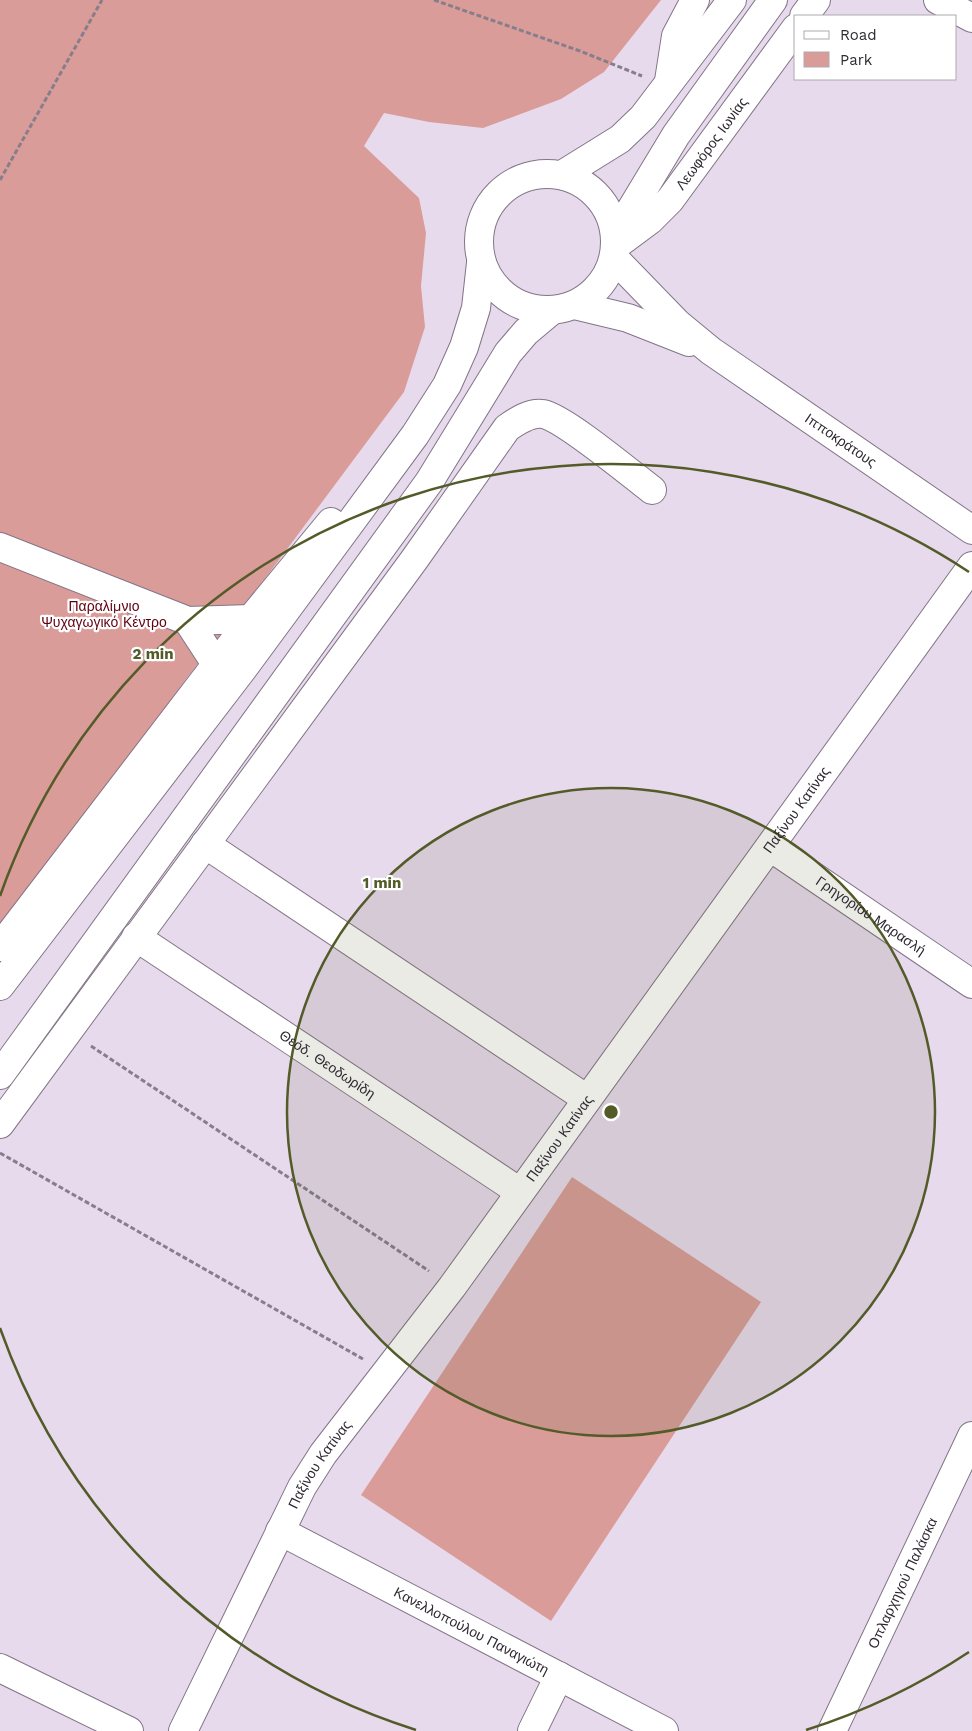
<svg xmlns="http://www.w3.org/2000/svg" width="972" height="1731" viewBox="0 0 972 1731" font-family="'Work Sans',sans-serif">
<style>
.green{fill:#da9c99}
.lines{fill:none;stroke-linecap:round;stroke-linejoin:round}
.minor-casing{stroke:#827586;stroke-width:30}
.path{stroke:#877e8b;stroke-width:3;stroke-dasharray:5 2.5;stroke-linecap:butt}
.minor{stroke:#fff;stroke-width:28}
.ring{fill:none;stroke:#535b29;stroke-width:2.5}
.labels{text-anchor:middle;stroke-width:4.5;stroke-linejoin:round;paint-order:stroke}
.street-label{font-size:14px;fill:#2f2a31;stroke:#fff}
.park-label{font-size:14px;fill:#620010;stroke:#fff}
.centre{fill:#535b29;stroke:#fff;stroke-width:2.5}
.ring-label{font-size:15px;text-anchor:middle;font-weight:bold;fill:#535b29;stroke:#fff;stroke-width:4.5;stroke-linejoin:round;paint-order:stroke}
</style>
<rect width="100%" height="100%" fill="#e8daed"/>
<!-- green -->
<path class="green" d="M0 0H661L604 72 561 99 483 128 429 122 384 113 364 146 419 198 426 233 421 286 425 327 404 392 270 572 186 679 0 943Z
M572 1177 761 1302 551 1621 361 1495Z"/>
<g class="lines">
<defs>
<g id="minor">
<path d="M938 0 972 18"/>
<path d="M804 16 816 0"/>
<path d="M669 81 676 36 695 0"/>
<circle cx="547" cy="242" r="68"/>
<path d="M562 175 620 139 643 117 732 0"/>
<path d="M615 236 676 135 773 0"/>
<path id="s1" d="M615 246 650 220 670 200 796 28"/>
<path id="s2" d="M614 258 677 323 711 351 972 530"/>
<path d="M574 305 628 318 689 342"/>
<path d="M0 547 188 621 251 619"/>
<path d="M188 621 216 664"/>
<path d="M205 844 587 1099"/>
<path id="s3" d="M770 847 972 984"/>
<path id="s4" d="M136 937 520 1192"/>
<path d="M0 947 251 619 331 522"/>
<path d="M0 986 245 666 415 435 447 385 464 347 476 308 481 263"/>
<path d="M0 1075 429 482 508 353 526 332 551 311"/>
<path d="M0 1124 414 560 507 428C517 421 530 412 543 414 564 418 631 474 652 490"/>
<path id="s5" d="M280 1531 664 1731"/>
<path d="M0 1668 129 1731"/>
<path id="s6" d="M183 1731 302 1487 323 1454 452 1287 972 566"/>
<path d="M532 1731 559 1676"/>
<path id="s7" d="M832 1731 972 1436"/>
</g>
</defs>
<!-- minor casing -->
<use href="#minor" class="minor-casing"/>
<!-- path -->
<path class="path" d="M434 0 580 51 642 76
M0 180 102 0
M91 1046 429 1271
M0 1153 363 1359"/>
<!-- minor -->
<use href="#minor" class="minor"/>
</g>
<!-- distance rings -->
<circle cx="611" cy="1112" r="324" fill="#535b29" fill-opacity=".12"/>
<g class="ring">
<circle cx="611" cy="1112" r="324"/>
<path d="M969 1652A648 648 0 0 1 806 1730M416 1730A648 648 0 0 1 0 1328M0 896A648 648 0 0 1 969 572"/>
</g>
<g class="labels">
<!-- street labels -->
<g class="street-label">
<text dy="5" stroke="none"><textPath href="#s1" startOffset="142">Λεωφόρος Ιωνίας</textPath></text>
<text dy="5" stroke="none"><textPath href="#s2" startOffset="292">Ιπποκράτους</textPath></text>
<text dy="5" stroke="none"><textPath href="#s6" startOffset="1110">Παξίνου Κατίνας</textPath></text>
<text dy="5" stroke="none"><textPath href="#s3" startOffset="122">Γρηγορίου Μαρασλή</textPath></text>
<text dy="5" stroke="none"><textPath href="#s4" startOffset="230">Θεόδ. Θεοδωρίδη</textPath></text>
<text dy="5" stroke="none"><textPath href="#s6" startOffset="705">Παξίνου Κατίνας</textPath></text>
<text dy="5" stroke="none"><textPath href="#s6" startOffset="300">Παξίνου Κατίνας</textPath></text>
<text dy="5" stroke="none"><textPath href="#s7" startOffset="164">Οπλαρχηγού Παλάσκα</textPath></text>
<text dy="5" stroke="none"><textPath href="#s5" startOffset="216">Κανελλοπούλου Παναγιώτη</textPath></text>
</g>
<!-- park labels -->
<g class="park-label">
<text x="104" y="611">Παραλίμνιο<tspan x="104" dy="16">Ψυχαγωγικό Κέντρο</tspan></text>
</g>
</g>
<circle cx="611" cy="1112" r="8" class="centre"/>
<g class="ring-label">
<text x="153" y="659">2 min</text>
<text x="382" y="888">1 min</text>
</g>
<!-- legend -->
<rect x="794" y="15" width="162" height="65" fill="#ffffff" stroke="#acaaad"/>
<rect x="804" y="31" width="25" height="8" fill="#ffffff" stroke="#acaaad"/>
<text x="840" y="40" font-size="15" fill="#2f2a31">Road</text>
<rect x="804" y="52" width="25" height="15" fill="#da9c99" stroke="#acaaad"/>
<text x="840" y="65" font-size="15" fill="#2f2a31">Park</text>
</svg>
